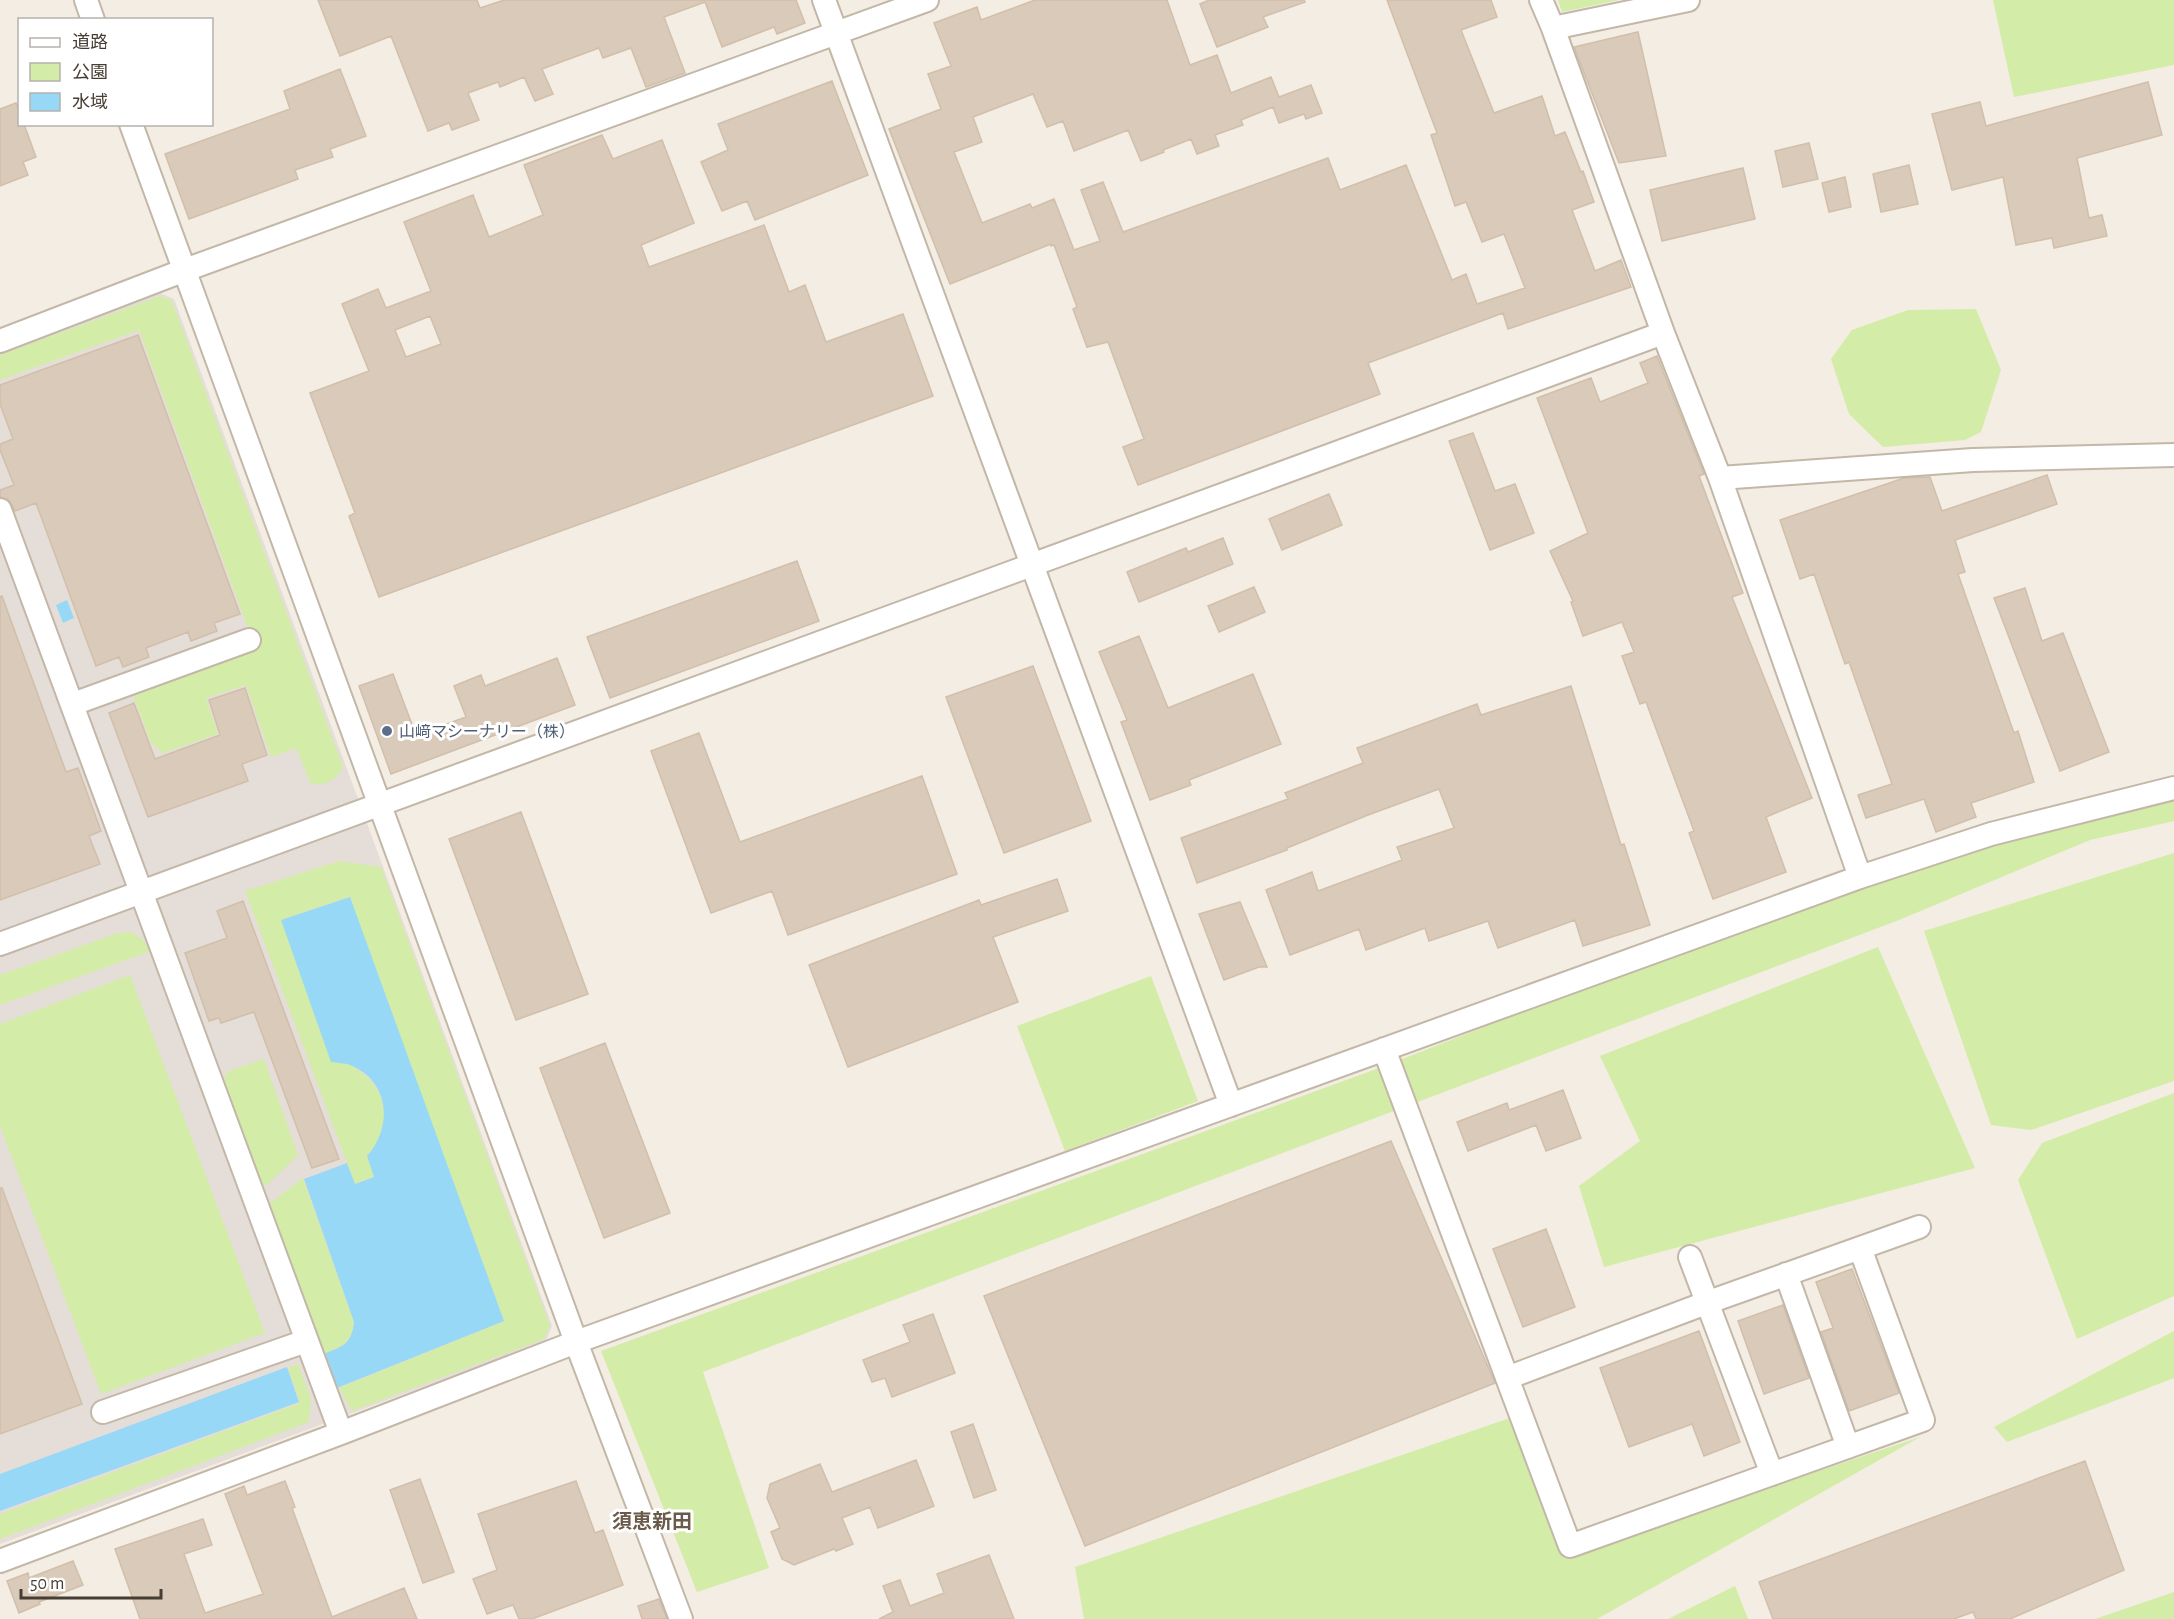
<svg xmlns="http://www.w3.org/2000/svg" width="2174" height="1619" viewBox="0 0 2174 1619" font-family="'Alegreya Sans','Noto Sans JP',sans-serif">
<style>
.industrial{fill:#e5ded8}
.green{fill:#d3eca7}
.water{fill:#98d8f7}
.building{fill:#d9caba;stroke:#d1bfaa;stroke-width:1.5;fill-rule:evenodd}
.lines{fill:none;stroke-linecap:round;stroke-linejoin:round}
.minor-casing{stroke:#c3b7a8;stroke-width:26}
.minor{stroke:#fff;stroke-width:22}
.service-dot{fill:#5c6f8a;stroke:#fff;stroke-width:2}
.labels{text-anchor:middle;stroke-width:6;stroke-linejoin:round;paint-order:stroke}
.service-label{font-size:16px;fill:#4e5e75;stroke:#fff;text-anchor:start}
.quarter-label{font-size:20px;font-weight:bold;fill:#6a5a49;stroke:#fff}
</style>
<rect width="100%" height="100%" fill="#f3ede3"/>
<!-- industrial -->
<path class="industrial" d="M160 293 174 299 552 1326 546 1341 0 1544V352Z"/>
<!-- green -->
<path class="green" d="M1558 0H1619L1562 12Z
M1993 0H2174V65L2014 97Z
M160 296 172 301 343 767C336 780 326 786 311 784L296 748 271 757 246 685 206 698 218 734 163 753 151 743 133 695 256 650 139 330 0 380V355Z
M1976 309 2001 370 1981 432 1965 440 1883 447 1849 414 1831 359 1852 330 1908 310Z
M2174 794V821L2090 840 1899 920 703 1372 769 1568 697 1592 601 1351 1382 1067 1903 863Z
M2174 853V1081L2031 1130 1991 1125 1924 931Z
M339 861 381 867 550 1326 544 1339 352 1411 339 1388 504 1321 349 897 281 920 349 1064C387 1085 397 1122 367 1156L375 1176 355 1184 245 891Z
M131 932 143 940 151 951 0 1005V975L118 933Z
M1878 947 1975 1168 1604 1267 1579 1186 1640 1141 1600 1056Z
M130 975 265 1333 101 1394 0 1126V1024Z
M1151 976 1198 1101 1065 1151 1017 1026Z
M264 1059 298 1155 267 1185 261 1183 225 1083V1075L231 1070Z
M2174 1093V1296L2077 1339 2018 1180 2042 1143Z
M303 1178 354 1322C352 1344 342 1347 323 1354L268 1205Z
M2174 1331V1378L2007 1442 1994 1427Z
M298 1364 311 1399 309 1422 0 1539V1514L300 1403 288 1368Z
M1510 1418 1565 1556 1920 1437 1597 1619H1084L1075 1567Z
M1735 1586 1748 1619H1668Z
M2174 1592V1619H2095Z"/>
<!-- water -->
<path class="water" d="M67 600 74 618 63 623 56 605Z
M350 897 504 1321 337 1388 323 1354C342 1347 352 1344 354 1322L304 1179 347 1163 355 1184 374 1177 367 1156C393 1127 390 1081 350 1065 345 1063 337 1063 331 1062L281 920Z
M287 1367 299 1402 0 1511V1474Z"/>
<!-- building -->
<path class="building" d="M318 0H477L480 8 504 0H796L805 23 777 34 774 27 722 47 705 2 664 17 685 73 646 87 631 48 603 58 599 48 542 69 553 94 535 101 524 77 500 87 498 82 468 93 479 120 452 130 449 123 428 131 391 36 340 56Z
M1035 0H1167L1190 65 1217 55 1231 93 1271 77 1279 97 1311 85 1322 113 1306 119 1304 114 1279 123 1273 107 1241 120 1243 125 1215 135 1219 146 1197 154 1191 139 1163 150 1164 152 1141 161 1128 130 1074 151 1063 121 1047 127 1033 94 973 117 982 142 954 152 982 223 1030 204 1032 208 1054 199 1074 250 1100 241 1081 190 1103 182 1123 232 1328 158 1340 190 1406 165 1452 280 1466 274 1477 304 1525 288 1504 234 1482 242 1466 202 1455 206 1431 135 1437 133 1387 0H1491L1497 17 1461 30 1494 113 1542 96 1555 136 1565 132 1581 172 1583 171 1594 202 1572 210 1595 271 1621 260 1631 287 1508 329 1503 313 1368 363 1380 394 1138 485 1123 447 1144 439 1108 342 1087 347 1073 309 1077 307 1054 245 1051 246V244L950 284 889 129 941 109 928 74 951 66 934 23 977 7 981 20Z
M1209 0H1304L1305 2 1263 17 1268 27 1217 47 1200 4Z
M1638 32 1666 156 1619 163 1574 47Z
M340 69 366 136 330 149 333 157 295 170 298 179 189 219 165 154 290 109 284 91Z
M832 81 868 175 755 220 747 201 722 211 701 162 728 150 718 124Z
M2148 82 2162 135 2077 158 2089 218 2102 215 2107 236 2054 248 2052 238 2016 245 2003 177 1952 190 1932 114 1980 102 1986 126Z
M16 103 20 113V124H24L36 157 23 162 28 175 0 186V109Z
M602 135 613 159 662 140 694 223 641 245 649 267 764 225 789 292 805 285 826 342 903 314 933 396 379 597 349 516 355 513 310 393 369 371 342 304 378 289 386 308 431 291 404 222 473 195 489 237 543 215 524 165ZM430 316 441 344 406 357 395 330Z
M1809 143 1818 179 1783 187 1775 151Z
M1909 165 1918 204 1881 212 1873 174Z
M1743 168 1755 219 1662 241 1650 190Z
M1845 177 1851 207 1829 212 1822 183Z
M138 335 240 614 214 623 217 631 191 641 188 632 146 648 149 657 123 667 119 657 96 666 36 503 15 511 9 500 0 497V490L14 485 0 450V444L13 439 0 404V385Z
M1657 356 1704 474 1699 476 1743 593 1732 597 1812 798 1766 817 1786 872 1713 899 1689 833 1694 831 1646 702 1640 704 1622 656 1634 652 1622 622 1583 636 1571 602 1573 601 1550 551 1588 533 1537 398 1591 378 1600 402 1648 383 1640 363Z
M1473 433 1495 491 1515 484 1534 533 1490 550 1449 441Z
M2047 475 2057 504 1955 540 1965 572 1958 574 2014 733 2018 731 2034 782 1971 803 1976 817 1936 832 1924 799 1866 818 1858 795 1892 784 1849 662 1845 664 1814 574 1800 579 1780 520 1904 478 1930 477 1942 511Z
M1329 494 1342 525 1282 550 1269 519Z
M1223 538 1233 564 1139 602 1127 572 1186 548 1188 552Z
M797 561 819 621 610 698 587 637Z
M1254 587 1265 612 1219 632 1208 606Z
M2025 588 2042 641 2063 633 2109 752 2060 771 1994 598Z
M2 596 66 772 78 768 101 831 89 836 100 864 0 900V597Z
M1139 636 1168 708 1253 674 1281 744 1189 780 1191 785 1150 800 1121 722 1127 720 1099 652Z
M557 658 575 705 391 774 359 686 393 674 416 735 466 717 454 686 481 675 485 686Z
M1033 666 1091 821 1004 853 946 697Z
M1571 686 1621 845 1624 844 1650 925 1583 946 1575 920 1498 948 1488 921 1429 941 1425 928 1366 950 1359 929 1290 955 1266 890 1312 872 1318 891 1402 860 1397 847 1454 828 1439 789 1368 815 1287 848V850L1197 883 1181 838 1288 799 1285 793 1363 763 1357 748 1477 704 1481 715Z
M245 688 267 755 242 764 248 781 148 817 109 713 134 703 155 759 220 735 209 700Z
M699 733 740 842 922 776 957 874 788 935 772 891 711 913 651 751Z
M521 812 588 994 516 1020 449 839Z
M1057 879 1068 911 993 937 1018 1002 848 1067 809 965 979 900 981 905Z
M243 901 339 1159 312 1168 254 1012 221 1023 219 1018 209 1021 185 953 227 938 217 911Z
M1240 902 1267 967H1259L1224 980 1199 914Z
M605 1043 670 1213 604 1238 540 1068Z
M1563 1090 1581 1138 1546 1151 1536 1125 1468 1151 1457 1122 1507 1103 1509 1110Z
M1391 1141 1495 1383 1085 1546 984 1296Z
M0 1188H2L82 1404 0 1434Z
M1546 1229 1575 1307 1523 1327 1493 1249Z
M1852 1269 1899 1393 1849 1411 1821 1332 1833 1328 1816 1282Z
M1783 1305 1809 1378 1764 1394 1738 1321Z
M933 1314 955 1373 892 1397 885 1378 872 1382 863 1360 910 1342 903 1325Z
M1699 1331 1740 1442 1704 1456 1692 1424 1629 1447 1600 1368Z
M973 1424 996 1490 974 1498 951 1432Z
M916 1460 934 1506 878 1528 870 1507 842 1518 853 1544 836 1551 834 1549 794 1565 782 1559 771 1532 780 1528 767 1498 770 1484 820 1464 832 1492Z
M2085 1461 2124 1570 2010 1619H1976L1973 1612 1954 1619H1773L1759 1582Z
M420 1479 454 1572 423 1583 390 1490Z
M285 1481 295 1507 292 1508 332 1617 404 1588 417 1619H140L115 1549 203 1519 212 1545 184 1554 205 1613 263 1594 225 1494 244 1486 247 1495Z
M576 1481 595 1533 603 1530 623 1585 532 1619H519L513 1605 487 1614 473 1579 497 1570 478 1514Z
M989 1555 1014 1619H879L893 1612 883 1586 900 1580 910 1606 944 1593 937 1574Z
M73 1561 83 1585 39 1602 40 1604 19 1613 7 1581 28 1573 29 1578Z
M659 1599 667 1619H642L638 1606Z"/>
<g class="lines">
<defs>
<path id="minor" d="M86 0 93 20
M824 0 1231 1105
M1541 0 1553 28 1663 333 1720 478 1860 877
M1553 28 1688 0
M131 124 576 1342 681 1619
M0 341 185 270 927 0
M1720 478 1973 460 2174 455
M0 510 341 1433
M73 704 249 640
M0 944 1663 333
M1384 1049 1570 1546 1923 1420 1860 1248
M1690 1257 1772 1474
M1786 1274 1848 1447
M1507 1378 1706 1303 1919 1227
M103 1412 306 1341
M0 1561 341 1433 576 1342 1860 877 1991 834 2174 788"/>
</defs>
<!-- minor casing -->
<use href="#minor" class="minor-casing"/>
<!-- minor -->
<use href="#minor" class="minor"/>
</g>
<!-- markers -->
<circle class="service-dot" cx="387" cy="731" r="6"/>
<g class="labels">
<!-- service labels -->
<g class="service-label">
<text x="399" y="737">山﨑マシーナリー（株）</text>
</g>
<!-- quarter labels -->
<g class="quarter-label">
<text x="652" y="1528">須恵新田</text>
</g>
</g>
<!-- legend -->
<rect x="18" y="18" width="195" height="108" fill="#ffffff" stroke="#b5b1ad" stroke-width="1.5"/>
<rect x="30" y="38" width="30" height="9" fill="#ffffff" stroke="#b5b1ad" stroke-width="1.5"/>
<text x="72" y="48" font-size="18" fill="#463d33">道路</text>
<rect x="30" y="63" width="30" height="18" fill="#d3eca7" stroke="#b5b1ad" stroke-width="1.5"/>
<text x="72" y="78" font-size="18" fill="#463d33">公園</text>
<rect x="30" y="93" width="30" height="18" fill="#98d8f7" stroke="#b5b1ad" stroke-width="1.5"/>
<text x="72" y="108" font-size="18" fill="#463d33">水域</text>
<!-- scale -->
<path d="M21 1589v9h140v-9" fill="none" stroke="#463d33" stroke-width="3"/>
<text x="30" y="1589" font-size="18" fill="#463d33" stroke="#ffffff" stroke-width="4.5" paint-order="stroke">50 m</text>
</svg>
